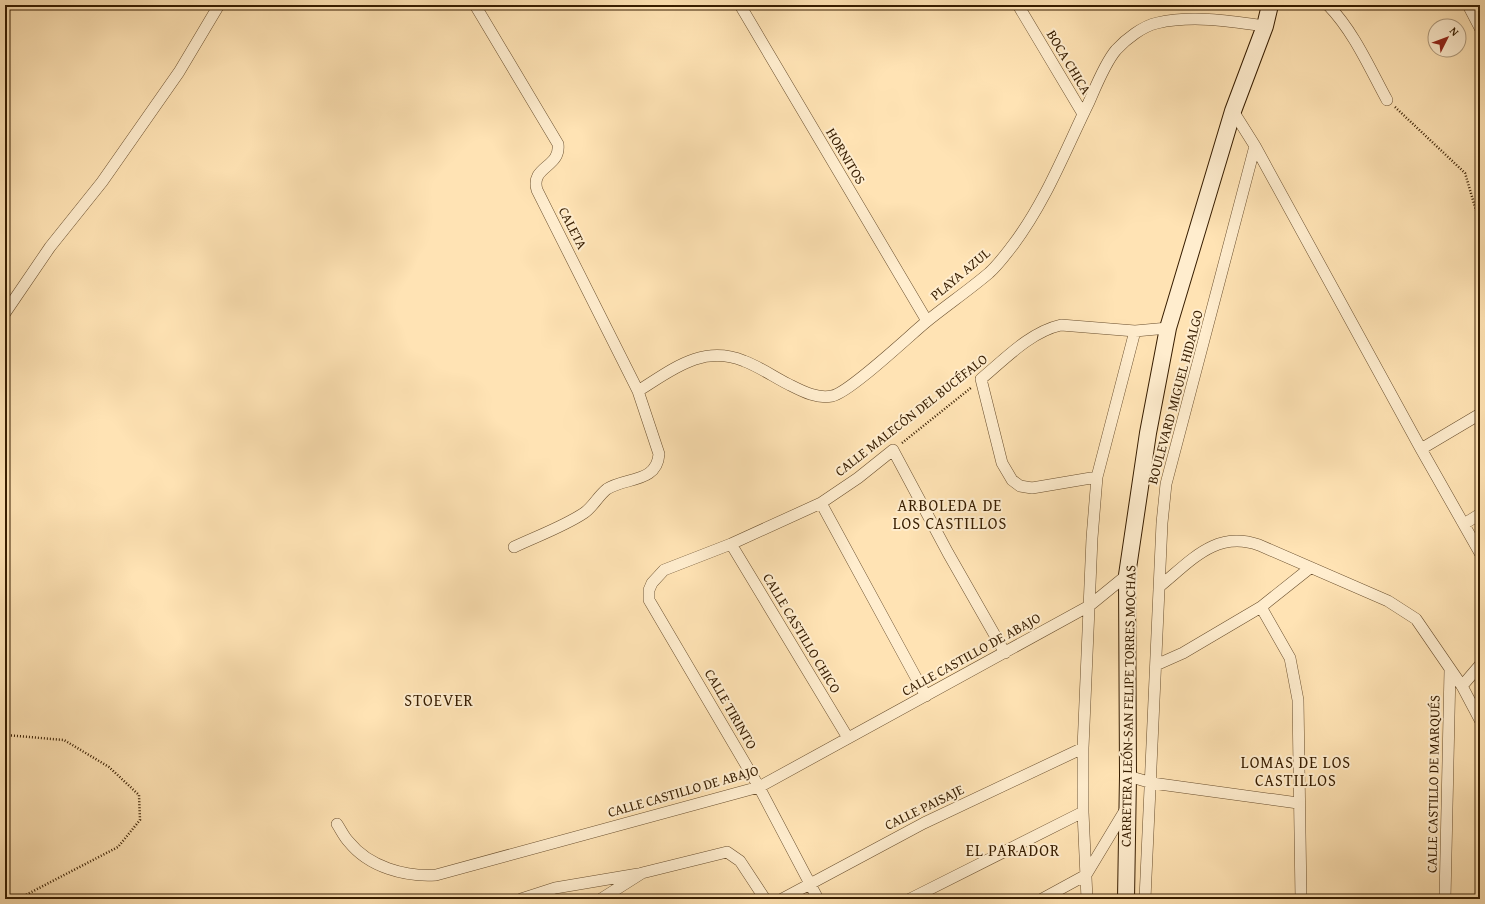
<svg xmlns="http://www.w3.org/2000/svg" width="1485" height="904" viewBox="0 0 1485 904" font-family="'Gentium Book Plus',serif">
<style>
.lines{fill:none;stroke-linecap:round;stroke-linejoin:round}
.minor-casing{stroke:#694e2d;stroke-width:12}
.secondary-casing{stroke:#371d00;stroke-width:18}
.path{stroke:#371d00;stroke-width:2.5;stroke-dasharray:1 2;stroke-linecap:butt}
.minor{stroke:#ffedce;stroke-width:11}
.secondary{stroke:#ffedce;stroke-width:16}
.labels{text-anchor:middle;stroke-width:4;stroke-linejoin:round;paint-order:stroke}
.street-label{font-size:14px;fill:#371d00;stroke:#ffedce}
.quarter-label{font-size:16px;letter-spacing:1px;fill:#371d00;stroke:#ffedce}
</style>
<rect width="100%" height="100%" fill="#ffe3b4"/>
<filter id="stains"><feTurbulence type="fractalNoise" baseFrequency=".005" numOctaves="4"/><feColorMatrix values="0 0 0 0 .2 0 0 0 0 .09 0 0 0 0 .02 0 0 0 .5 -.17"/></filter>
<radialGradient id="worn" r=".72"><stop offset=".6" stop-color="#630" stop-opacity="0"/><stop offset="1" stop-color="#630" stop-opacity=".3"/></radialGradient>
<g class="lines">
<defs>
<path id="minor" d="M475 5 558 144C561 168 530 166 537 190L638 391 659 454C657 483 626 477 607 489 598 496 593 507 584 513 563 527 537 536 514 547
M740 5 927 321
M1018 5 1083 114
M1328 5C1354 32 1369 67 1387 100
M1468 5 1480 28
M1233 111 1255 146 1421 449 1480 553
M5 313 50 247 102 182 179 72 219 5
M638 391C672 370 702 344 744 361 760 367 774 377 788 384 802 391 816 399 832 396 849 393 909 336 926 322 947 305 969 290 989 273 998 265 1006 254 1013 245 1046 201 1065 151 1089 102 1096 86 1105 63 1116 50 1126 39 1143 26 1157 23 1192 15 1230 21 1265 26
M1421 449 1480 414
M1097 477 1032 488 1020 486 1012 480 1002 463 981 379C1005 359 1030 332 1061 325L1135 331 1168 328
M821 503 926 696
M1464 524 1480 514
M731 544 848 738
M1160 586C1192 560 1216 530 1259 545L1388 601 1416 619 1462 686 1480 720
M1261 607 1290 658 1298 700 1301 899
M1156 665 1183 653 1261 607 1310 568
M1462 686 1480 665
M1128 776 1152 783 1298 803
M337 824C341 830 344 837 349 842 369 867 405 877 436 875L759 787 1089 606 1127 575
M521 899 555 888 638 874
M601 899 642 873 727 852 740 861 765 899
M782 899 924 823 1083 748
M818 899 759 787 649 600V590L652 583 664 570 731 544 821 503 858 478 893 450 948 553 1005 653
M910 899 1083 812
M1042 899 1086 875 1127 807
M1087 899 1083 812V748L1092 538 1097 477 1135 331
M1145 899 1162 523 1166 484 1255 146
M1445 899 1450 670"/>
<path id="secondary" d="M1126 899 1128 776 1127 575 1148 433 1168 328 1233 111 1265 26 1270 5"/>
</defs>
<!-- minor casing -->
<use href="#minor" class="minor-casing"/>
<!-- secondary casing -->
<use href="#secondary" class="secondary-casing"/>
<!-- path -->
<path class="path" d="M1395 107 1465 173 1480 224
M902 443 972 387
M5 735 64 740 109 767 139 795 140 820 118 847 18 899"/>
<!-- minor -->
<use href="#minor" class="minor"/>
<!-- secondary -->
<use href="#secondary" class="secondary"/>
</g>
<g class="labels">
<!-- street labels -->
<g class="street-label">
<text transform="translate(1069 62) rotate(59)" y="5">BOCA CHICA</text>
<text transform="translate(846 156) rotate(59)" y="5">HORNITOS</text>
<text transform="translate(573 228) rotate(63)" y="5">CALETA</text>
<text transform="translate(960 274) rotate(-40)" y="5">PLAYA AZUL</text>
<text transform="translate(1175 397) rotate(-75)" y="5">BOULEVARD MIGUEL HIDALGO</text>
<text transform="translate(911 415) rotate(-38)" y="5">CALLE MALECÓN DEL BUCÉFALO</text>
<text transform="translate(802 633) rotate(59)" y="5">CALLE CASTILLO CHICO</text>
<text transform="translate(971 654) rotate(-29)" y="5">CALLE CASTILLO DE ABAJO</text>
<text transform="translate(1128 706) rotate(-89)" y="5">CARRETERA LEÓN-SAN FELIPE TORRES MOCHAS</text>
<text transform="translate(731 709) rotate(60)" y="5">CALLE TIRINTO</text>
<text transform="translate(1433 784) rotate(-89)" y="5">CALLE CASTILLO DE MARQUÉS</text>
<text transform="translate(683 791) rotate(-16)" y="5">CALLE CASTILLO DE ABAJO</text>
<text transform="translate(924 807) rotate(-26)" y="5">CALLE PAISAJE</text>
</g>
<!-- quarter labels -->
<g class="quarter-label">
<text x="950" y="511">ARBOLEDA DE<tspan x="950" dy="18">LOS CASTILLOS</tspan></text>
<text x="439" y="706">STOEVER</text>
<text x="1296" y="768">LOMAS DE LOS<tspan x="1296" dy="18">CASTILLOS</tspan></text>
<text x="1013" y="856">EL PARADOR</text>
</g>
</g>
<!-- margin -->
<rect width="1485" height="904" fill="none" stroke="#ffe3b4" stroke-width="20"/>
<rect x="6" y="6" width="1473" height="892" fill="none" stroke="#371d00" stroke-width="2"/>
<rect x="10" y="10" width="1465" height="884" fill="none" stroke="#371d00"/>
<!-- north arrow -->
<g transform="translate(1447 38) rotate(48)"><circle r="19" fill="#ffedce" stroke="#af9a7c"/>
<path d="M0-3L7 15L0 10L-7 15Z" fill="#8f2418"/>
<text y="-6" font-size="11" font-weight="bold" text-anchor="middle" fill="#371d00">N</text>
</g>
<rect width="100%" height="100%" filter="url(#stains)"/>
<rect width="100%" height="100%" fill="url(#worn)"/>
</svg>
